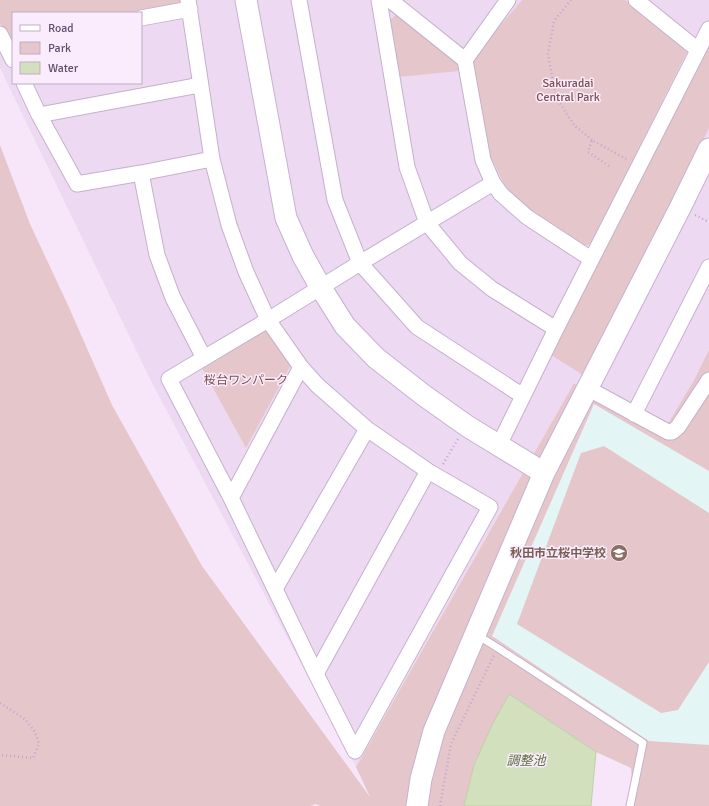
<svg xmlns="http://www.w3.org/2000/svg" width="709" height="806" viewBox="0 0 709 806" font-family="Signika,'Noto Sans JP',sans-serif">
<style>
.residential{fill:#edd9f2;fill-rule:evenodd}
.education{fill:#e3f5f4}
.green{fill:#e5c7cb}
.water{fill:#d2e0be;stroke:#bed0a5}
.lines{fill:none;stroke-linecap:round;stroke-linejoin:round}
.lane-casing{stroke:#c4b1cb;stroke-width:9}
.street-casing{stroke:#c4b1cb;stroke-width:17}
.secondary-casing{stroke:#c7b1d0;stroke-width:23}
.path{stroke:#c1a5cf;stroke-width:2.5;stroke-dasharray:1 3;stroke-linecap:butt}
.lane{stroke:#fff;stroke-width:7}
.street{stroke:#fff;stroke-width:15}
.secondary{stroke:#fff;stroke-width:21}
.labels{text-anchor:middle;stroke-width:3;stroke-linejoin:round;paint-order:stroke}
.park-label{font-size:12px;fill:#7e4f50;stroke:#faecfc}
.education-label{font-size:12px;font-weight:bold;fill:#785e54;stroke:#faecfc;text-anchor:end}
.water-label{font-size:13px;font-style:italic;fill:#5e7245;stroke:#faecfc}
</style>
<rect width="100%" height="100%" fill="#f7e6f9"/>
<!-- residential -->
<path class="residential" d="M0 0H709V350L694 380 662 435 574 383 356 767 152 383 0 68ZM13 13H141V83H13Z"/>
<!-- education -->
<path class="education" d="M594 404 709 471V745L649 741 492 636Z"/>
<!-- green -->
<path class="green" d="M0 0H182L183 6 141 13H13V39L9 40 0 23Z
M522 0H625L688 50 591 244 583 246 531 214 504 184 489 153 473 67 475 55Z
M399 12 458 61 459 71 398 77 389 21Z
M709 47V128L586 377 551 355Z
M0 145 30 224 67 303 112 405 202 566 370 797 356 767 574 383 590 394 662 434 694 380 709 350V471L594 404 492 636 649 741 709 745V806H635L634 803 631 768 596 752 509 694 474 765 464 806H320L316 804 310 806H0Z
M262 331 270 332 292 363 246 448 202 368Z
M604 446 709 513V662L678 710 661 713 517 624 581 453Z"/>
<!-- water -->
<path class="water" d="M509 694 596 752 591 806H464L474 765 492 725Z"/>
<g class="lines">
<defs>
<path id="lane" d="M477 635 498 648 643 743 630 806"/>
<path id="street" d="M188 0 212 159 229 225 246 272 268 320 301 367 317 385 367 429 428 471 490 507 355 751 316 674 231 498 169 379 204 358 268 320 360 263 493 183 483 160 465 60 508 0
M299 0 335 200 360 263 417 327 523 396
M379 0 407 167 427 223 460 263 492 289 556 329
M390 0 465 60
M636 0 698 50
M141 18 190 9
M0 34 13 60
M24 83 39 115 77 184 141 173 212 159
M39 115 200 85
M141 173 157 255 173 298 204 358
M493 183 501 194 527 217 591 259
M587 388 668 432H672L678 427 709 380
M634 414 709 267
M499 445 556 329 709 29
M231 498 301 367
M275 589 367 429
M316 674 428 471"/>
<path id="secondary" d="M246 0 286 218 303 256 321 288 345 326 376 358 422 394 467 426 544 473
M417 806 421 779 434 731 544 473 680 208 709 149"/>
</defs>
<!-- lane casing -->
<use href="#lane" class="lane-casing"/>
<!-- street casing -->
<use href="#street" class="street-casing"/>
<!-- secondary casing -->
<use href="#secondary" class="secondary-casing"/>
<!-- path -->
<path class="path" d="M571 0 554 21 548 54 556 97 574 125 592 140
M609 166 588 152 592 140 628 160
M695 215 709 222
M443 464 458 439
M0 703 26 720 35 732 39 744 33 758 0 755
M440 806 451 744 494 655"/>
<!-- lane -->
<use href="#lane" class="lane"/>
<!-- street -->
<use href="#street" class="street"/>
<!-- secondary -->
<use href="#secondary" class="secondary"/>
</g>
<!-- icons -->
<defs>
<symbol id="school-disc" viewBox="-11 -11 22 22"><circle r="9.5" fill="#8d6e63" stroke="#faecfc"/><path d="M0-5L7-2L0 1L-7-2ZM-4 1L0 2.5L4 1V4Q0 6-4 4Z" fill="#fff"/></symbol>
</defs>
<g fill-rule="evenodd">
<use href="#school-disc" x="609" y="543" width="20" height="20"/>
</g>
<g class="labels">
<!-- park labels -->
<g class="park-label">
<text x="568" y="87">Sakuradai<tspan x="568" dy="14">Central Park</tspan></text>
<text x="246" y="384">桜台ワンパーク</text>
</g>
<!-- education labels -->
<g class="education-label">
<text x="606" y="557">秋田市立桜中学校</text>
</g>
<!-- water labels -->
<g class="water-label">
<text x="526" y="765">調整池</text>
</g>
</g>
<!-- legend -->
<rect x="12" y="12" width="130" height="72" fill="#faecfc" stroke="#beadc4"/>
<rect x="20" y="25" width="20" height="6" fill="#ffffff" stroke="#beadc4"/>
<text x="48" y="32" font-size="12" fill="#634f6f">Road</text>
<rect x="20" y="42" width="20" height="12" fill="#e5c7cb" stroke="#beadc4"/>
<text x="48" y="52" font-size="12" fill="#634f6f">Park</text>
<rect x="20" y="62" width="20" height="12" fill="#d2e0be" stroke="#beadc4"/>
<text x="48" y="72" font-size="12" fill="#634f6f">Water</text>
</svg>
